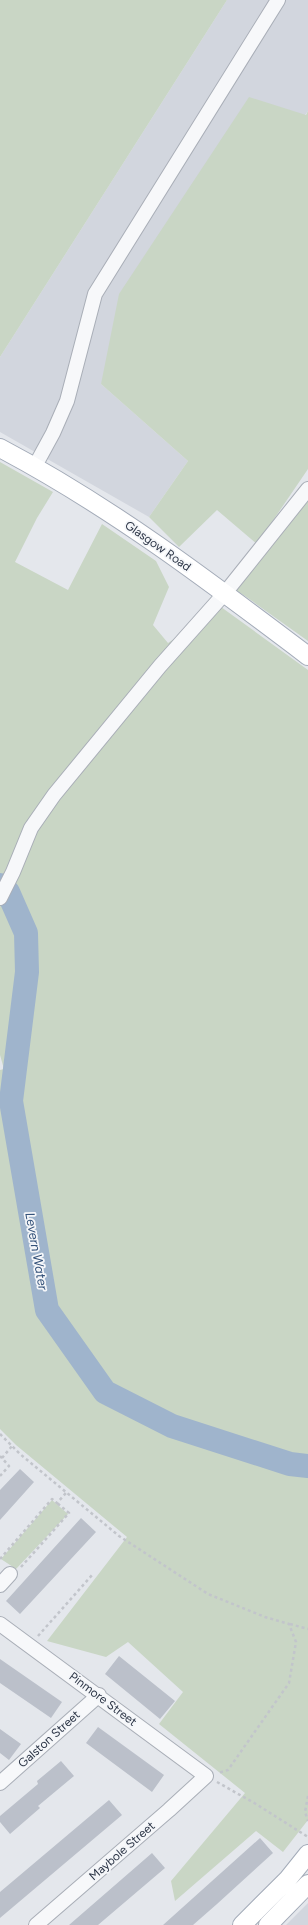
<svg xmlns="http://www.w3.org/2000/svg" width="308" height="1925" viewBox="0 0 308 1925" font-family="Figtree,sans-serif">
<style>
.built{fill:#d2d6de}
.green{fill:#c9d6c5}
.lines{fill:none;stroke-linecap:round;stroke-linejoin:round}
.river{stroke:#9fb4cc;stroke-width:24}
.building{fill:#bbc0ca}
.minor-casing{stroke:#a9aeb7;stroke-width:16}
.major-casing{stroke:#a3abb8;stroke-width:20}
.path{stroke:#c2c5cb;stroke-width:2.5;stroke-dasharray:3 3;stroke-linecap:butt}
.minor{stroke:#f7f8fa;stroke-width:14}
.major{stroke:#fff;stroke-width:18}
.labels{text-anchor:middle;stroke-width:3.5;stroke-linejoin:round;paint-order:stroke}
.street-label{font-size:12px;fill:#2b3445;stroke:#f4f6f9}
.water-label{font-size:13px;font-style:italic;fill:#34527a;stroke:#f4f6f9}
</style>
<rect width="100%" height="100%" fill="#e4e7ec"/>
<!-- built -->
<path class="built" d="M227 0H308V111L101 384 188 461 149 517 0 432V357Z
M308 1903V1925H286Z"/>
<!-- green -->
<path class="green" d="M0 0H227L0 357Z
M249 97 306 115 308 111V469L257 544 217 510 179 547 149 517 188 461 101 384 119 294Z
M0 462 53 492 37 518 15 562 68 590 102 524 156 561 169 587 153 625 168 643 221 607 308 670V1820L283 1852 256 1831 175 1901 171 1881 245 1793 159 1724 183 1692 128 1642 106 1657 47 1641 127 1537 16 1445 0 1429V1070L4 1069 0 1055Z
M308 498V641L245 596 235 590Z
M52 1500 68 1514 16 1569 1 1559Z"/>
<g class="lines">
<!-- river -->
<path class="river" d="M0 885 8 892 26 933 27 972 11 1101 47 1310 105 1392 172 1426 290 1464 308 1466"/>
</g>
<!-- building -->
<path class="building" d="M20 1469 34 1482 0 1520V1490Z
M81 1518 96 1532 20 1614 6 1601Z
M119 1656 175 1701 160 1719 105 1674Z
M0 1659 62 1702 51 1718 0 1683Z
M98 1727 164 1775 152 1792 86 1743Z
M0 1729 21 1744 9 1760 0 1753Z
M61 1761 74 1776 38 1806 40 1808 10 1834 0 1822V1816L38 1784 37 1781Z
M109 1800 122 1815 0 1918V1892Z
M260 1838 273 1853 217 1904 193 1925H163Z
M152 1853 165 1868 98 1925H69Z"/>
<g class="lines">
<defs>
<path id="minor" d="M35 466 53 433 67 401 95 294 278 0
M0 898 13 872 31 828 54 795 160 666 225 593 308 489
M0 1585 10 1574
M0 1624 206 1776 169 1810 36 1925
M0 1783 99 1695"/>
<path id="major" d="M0 448C110 506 209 581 308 656
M242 1925 288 1879 308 1854
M268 1925 308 1884"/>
</defs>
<!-- minor casing -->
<use href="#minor" class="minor-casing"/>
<!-- major casing -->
<use href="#major" class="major-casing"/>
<!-- path -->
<path class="path" d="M0 1434 20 1454 119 1536 208 1594 265 1617 289 1624 296 1642 289 1683 228 1770 218 1773
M0 1456 9 1466 0 1476
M2 1458 12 1446
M0 1559 52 1499 57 1503 66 1493
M21 1567 69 1513 57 1503
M290 1624 308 1629
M38 1636 93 1574
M217 1782 256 1804 308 1837
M308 1796 305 1812 308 1821"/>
<!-- minor -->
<use href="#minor" class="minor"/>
<!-- major -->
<use href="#major" class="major"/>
</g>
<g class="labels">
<!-- street labels -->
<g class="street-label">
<text transform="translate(158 546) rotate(35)" y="4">Glasgow Road</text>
<text transform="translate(103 1699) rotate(37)" y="4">Pinmore Street</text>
<text transform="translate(49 1739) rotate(-42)" y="4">Galston Street</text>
<text transform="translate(122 1851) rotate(-41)" y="4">Maybole Street</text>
</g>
<!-- water labels -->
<g class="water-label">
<text transform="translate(37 1251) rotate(80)" y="5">Levern Water</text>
</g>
</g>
</svg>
